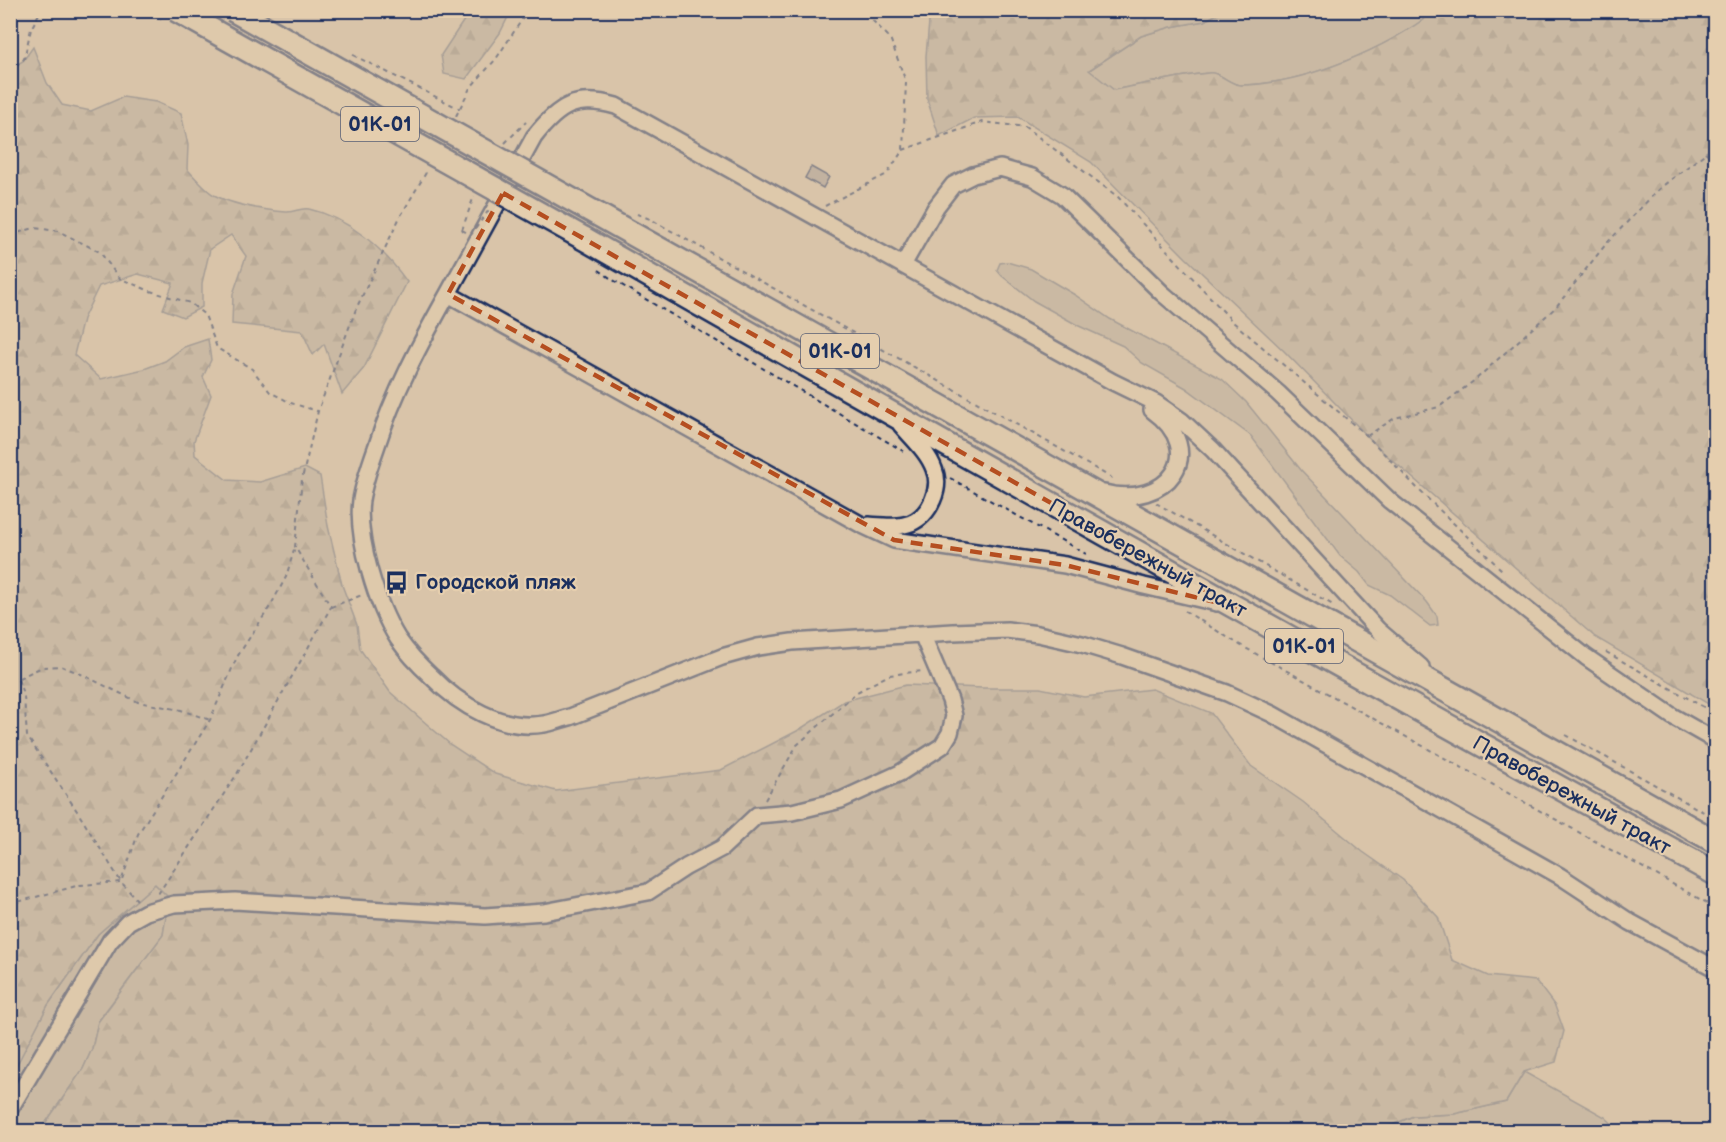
<svg xmlns="http://www.w3.org/2000/svg" width="1726" height="1142" viewBox="0 0 1726 1142" font-family="'Balsamiq Sans',sans-serif">
<style>
.grass{fill:#b9ac9c;stroke:#6a6e7d;stroke-width:1.5}
.forest{fill:url(#forest-firs);stroke:#6a6e7d;stroke-width:1.5}
.building{fill:#a79c95;stroke:#1b2f5e;stroke-width:1.5}
.lines{fill:none;stroke-linecap:round;stroke-linejoin:round}
.minor-casing{stroke:#1b2f5e;stroke-width:20}
.highway-casing{stroke:#1b2f5e;stroke-width:27}
.path{stroke:#1b2f5e;stroke-width:2;stroke-dasharray:4.5 4.5;stroke-linecap:butt}
.minor{stroke:#e5ceae;stroke-width:15}
.highway{stroke:#e5ceae;stroke-width:22}
.highway-bridge-casing{stroke:#1b2f5e;stroke-width:27;stroke-linecap:butt}
.path-bridge{stroke:#1b2f5e;stroke-width:2;stroke-dasharray:4.5 4.5;stroke-linecap:butt}
.highway-bridge{stroke:#e5ceae;stroke-width:22}
.marked{fill:none;stroke:#b54e20;stroke-width:4.5;stroke-dasharray:12 8;stroke-linejoin:round}
.labels{text-anchor:middle;stroke-width:4.5;stroke-linejoin:round;paint-order:stroke}
.shield{fill:#e5ceae;stroke:#585f76;stroke-width:1.5}
.shield-label{font-size:20px;font-weight:bold;fill:#1b2f5e}
.street-label{font-size:21px;fill:#1b2f5e;stroke:#e5ceae}
.poi-label{font-size:21px;font-weight:bold;fill:#1b2f5e;stroke:#e5ceae;text-anchor:start}
</style>
<defs>
<pattern id="forest-firs" width="22" height="20" patternUnits="userSpaceOnUse" patternTransform="scale(1.5)"><rect width="22" height="20" fill="#b9ac9c"/><path d="M5 1l3.5 6h-7zM16 11l3.5 6h-7z" fill="#968c82"/></pattern>
</defs>
<rect width="100%" height="100%" fill="#d9c4a9"/>
<filter id="ink" filterUnits="userSpaceOnUse"><feTurbulence type="fractalNoise" baseFrequency=".0167" numOctaves="2"/><feDisplacementMap in="SourceGraphic" scale="12" xChannelSelector="R" yChannelSelector="G"/><feConvolveMatrix kernelMatrix="1 2 1 2 8 2 1 2 1" color-interpolation-filters="sRGB"/></filter>
<g filter="url(#ink)">
<!-- grass -->
<path class="grass" d="M1223 11H1435C1386 49 1304 84 1242 85 1230 86 1220 71 1208 73 1177 76 1145 84 1114 90L1088 71 1141 36 1171 27 1204 21Z
M1007 262 1031 269 1075 295 1110 319 1222 379 1246 402 1301 470 1427 602 1437 616 1438 625 1430 626 1390 595 1369 585 1359 572 1340 556 1251 436 1186 388 1142 363 1123 346 1079 326 1034 301 1002 276 997 270 1000 263Z
M155 884 169 897 163 935 98 1021 92 1049 83 1069 40 1131H11L10 1076 48 1005 98 934Z
M1524 1072 1605 1117 1620 1131 1378 1132 1413 1116 1454 1114 1506 1102Z"/>
<!-- forest -->
<path class="forest" d="M470 11H511L500 33 466 79 444 74 441 55Z
M930 11H1223L1204 21 1171 27 1141 36 1089 70 1114 90C1145 84 1177 76 1208 73 1220 71 1230 86 1242 85 1305 84 1386 49 1435 11H1715V708L1595 637 1383 452 1284 351 1186 258 1091 162 1018 117 974 118 939 136 927 99 926 56Z
M33 47 47 83 62 105 91 111 123 97 156 102 181 113 188 145 187 169C195 177 204 189 214 195 233 205 265 210 286 212 294 213 301 207 309 209 349 218 384 249 407 282L364 368 342 394 324 344 313 355 302 331 232 324 233 294 246 256 231 235 210 249 202 283V307L183 317 163 309 173 283 138 274 99 286 83 319 74 355 101 379 144 369 165 361 184 347 208 339 211 360 203 377 211 395 194 441 195 455 227 480 260 482 305 468 320 476 328 526 342 585 357 625 360 649 390 692 451 745 495 774 556 791 721 770 797 731 844 701 906 685 983 688H1040L1084 697 1152 689 1211 713 1251 766 1303 802 1363 852 1403 880 1438 917 1452 960 1488 976 1536 981 1555 1006 1564 1031 1556 1062 1524 1072 1506 1102 1454 1114 1413 1116 1378 1131H40L83 1069 92 1049 98 1022 163 935 169 898 155 884 98 934 48 1005 11 1076 10 68 23 61Z"/>
<!-- building -->
<path class="building" d="M811 167 829 177 823 188 805 178Z"/>
<g class="lines">
<defs>
<path id="minor" d="M903 265 936 207 953 185 973 175 1000 168 1032 177 1062 195 1162 293 1278 393 1390 501 1586 657 1672 716 1716 741
M448 294 860 524 894 540 1065 565 1144 586 1217 603
M1104 493C1166 509 1211 453 1152 410
M869 525C883 526 898 528 911 523 930 515 942 488 934 469 928 452 912 438 901 425
M1421 667 1378 630 1213 450 1182 421 1156 403 1113 382 616 106C576 95 559 105 534 137 506 189 477 240 449 292 421 342 394 392 376 448 370 465 364 482 361 500 356 538 377 606 398 639 407 652 419 665 431 676 459 705 502 731 544 724 552 723 561 719 570 717L722 657 758 647 792 642 953 632 1007 630 1038 634 1082 644 1122 656 1227 693 1272 714 1560 876 1630 922 1716 969
M10 1109 110 941 128 922 146 912 174 904 235 901 485 916 544 912 648 892 686 867 722 848 757 815 792 812 841 800 900 773 942 746 950 733 954 716 950 700 922 634"/>
<path id="highway" d="M597 214 1716 842
M583 238C959 453 1336 665 1716 874"/>
</defs>
<!-- minor casing -->
<use href="#minor" class="minor-casing"/>
<!-- highway casing -->
<use href="#highway" class="highway-casing"/>
<!-- path -->
<path class="path" d="M353 55 460 109
M10 73 24 59 31 29 41 10
M456 116 470 88 496 59 523 18 526 10
M505 143 526 122
M903 150 982 122 1025 127 1118 197 1233 322 1367 436 1421 492 1503 571
M1705 152 1716 161
M825 206 887 174 903 150 906 82 890 38 862 10
M637 214 650 219 1112 478
M462 230 474 196
M10 235 34 228 58 231 100 252 119 278 150 291 190 303 205 315 217 348 252 369 270 392 291 403 317 411
M599 270 613 280 903 451
M1367 436 1395 418 1439 407 1475 380 1556 307 1606 244 1660 188 1716 145
M950 478 1086 554
M1156 503 1333 605
M331 607 362 595
M1185 611 1240 645 1716 908
M1606 652 1716 714
M10 676 18 679 24 697 27 736 77 811 121 882 137 900
M19 678 42 667 61 666 81 674 138 702 181 710 210 720
M1566 735 1716 819
M765 800 797 745 857 692 889 675 922 671
M158 894 237 774 331 607 295 547 302 479 318 411 356 309 400 217 427 171
M10 904 80 885 121 882 138 834 210 720 237 657 271 605 286 577 295 547"/>
<!-- minor -->
<use href="#minor" class="minor"/>
<!-- highway -->
<use href="#highway" class="highway"/>
<defs>
<path id="highway-bridge" d="M176 10 583 238
M233 10 597 214"/>
</defs>
<!-- highway-bridge casing -->
<use href="#highway-bridge" class="highway-bridge-casing"/>
<!-- path-bridge -->
<path class="path-bridge" d="M145 10 161 19
M462 230 471 235 491 207"/>
<!-- highway-bridge -->
<use href="#highway-bridge" class="highway-bridge"/>
</g>
</g>
<!-- marked area -->
<path d="M0 0H1726V1142H0ZM503 193 1235 607 1065 565 894 540 448 294Z" fill="#d9c4a9" fill-opacity=".55" fill-rule="evenodd"/>
<path class="marked" d="M503 193 1235 607 1065 565 894 540 448 294Z"/>
<!-- icons -->
<defs>
<symbol id="bus-bare" viewBox="-9 -9 18 18"><path d="M-5-6H5V4H4V6H2V4H-2V6H-4V4H-5ZM-3.5-4V0h7V-4ZM-3.5 1.2v1.5H-2V1.2ZM2 1.2v1.5H3.5V1.2Z" fill="#1b2f5e" stroke="#e5ceae" stroke-width="2.5" paint-order="stroke"/></symbol>
</defs>
<g fill-rule="evenodd">
<use href="#bus-bare" x="380" y="566" width="33" height="33"/>
</g>
<g class="labels">
<!-- shield labels -->
<g class="shield">
<rect x="341" y="107" width="78" height="34" rx="4.5"/>
<rect x="801" y="334" width="78" height="34" rx="4.5"/>
<rect x="1265" y="629" width="78" height="34" rx="4.5"/>
</g>
<g class="shield-label">
<text x="380" y="131">01К-01</text>
<text x="840" y="358">01К-01</text>
<text x="1304" y="653">01К-01</text>
</g>
<!-- street labels -->
<g class="street-label">
<text transform="translate(1148 558) rotate(29)" y="7">Правобережный тракт</text>
<text transform="translate(1572 795) rotate(29)" y="7">Правобережный тракт</text>
</g>
<!-- poi labels -->
<g class="poi-label">
<text x="415" y="589">Городской пляж</text>
</g>
</g>
<!-- margin -->
<rect width="1726" height="1142" fill="none" stroke="#e5ceae" stroke-width="36"/>
<rect x="18" y="18" width="1690" height="1106" fill="none" stroke="#1b2f5e" stroke-width="2" filter="url(#ink)"/>
</svg>
